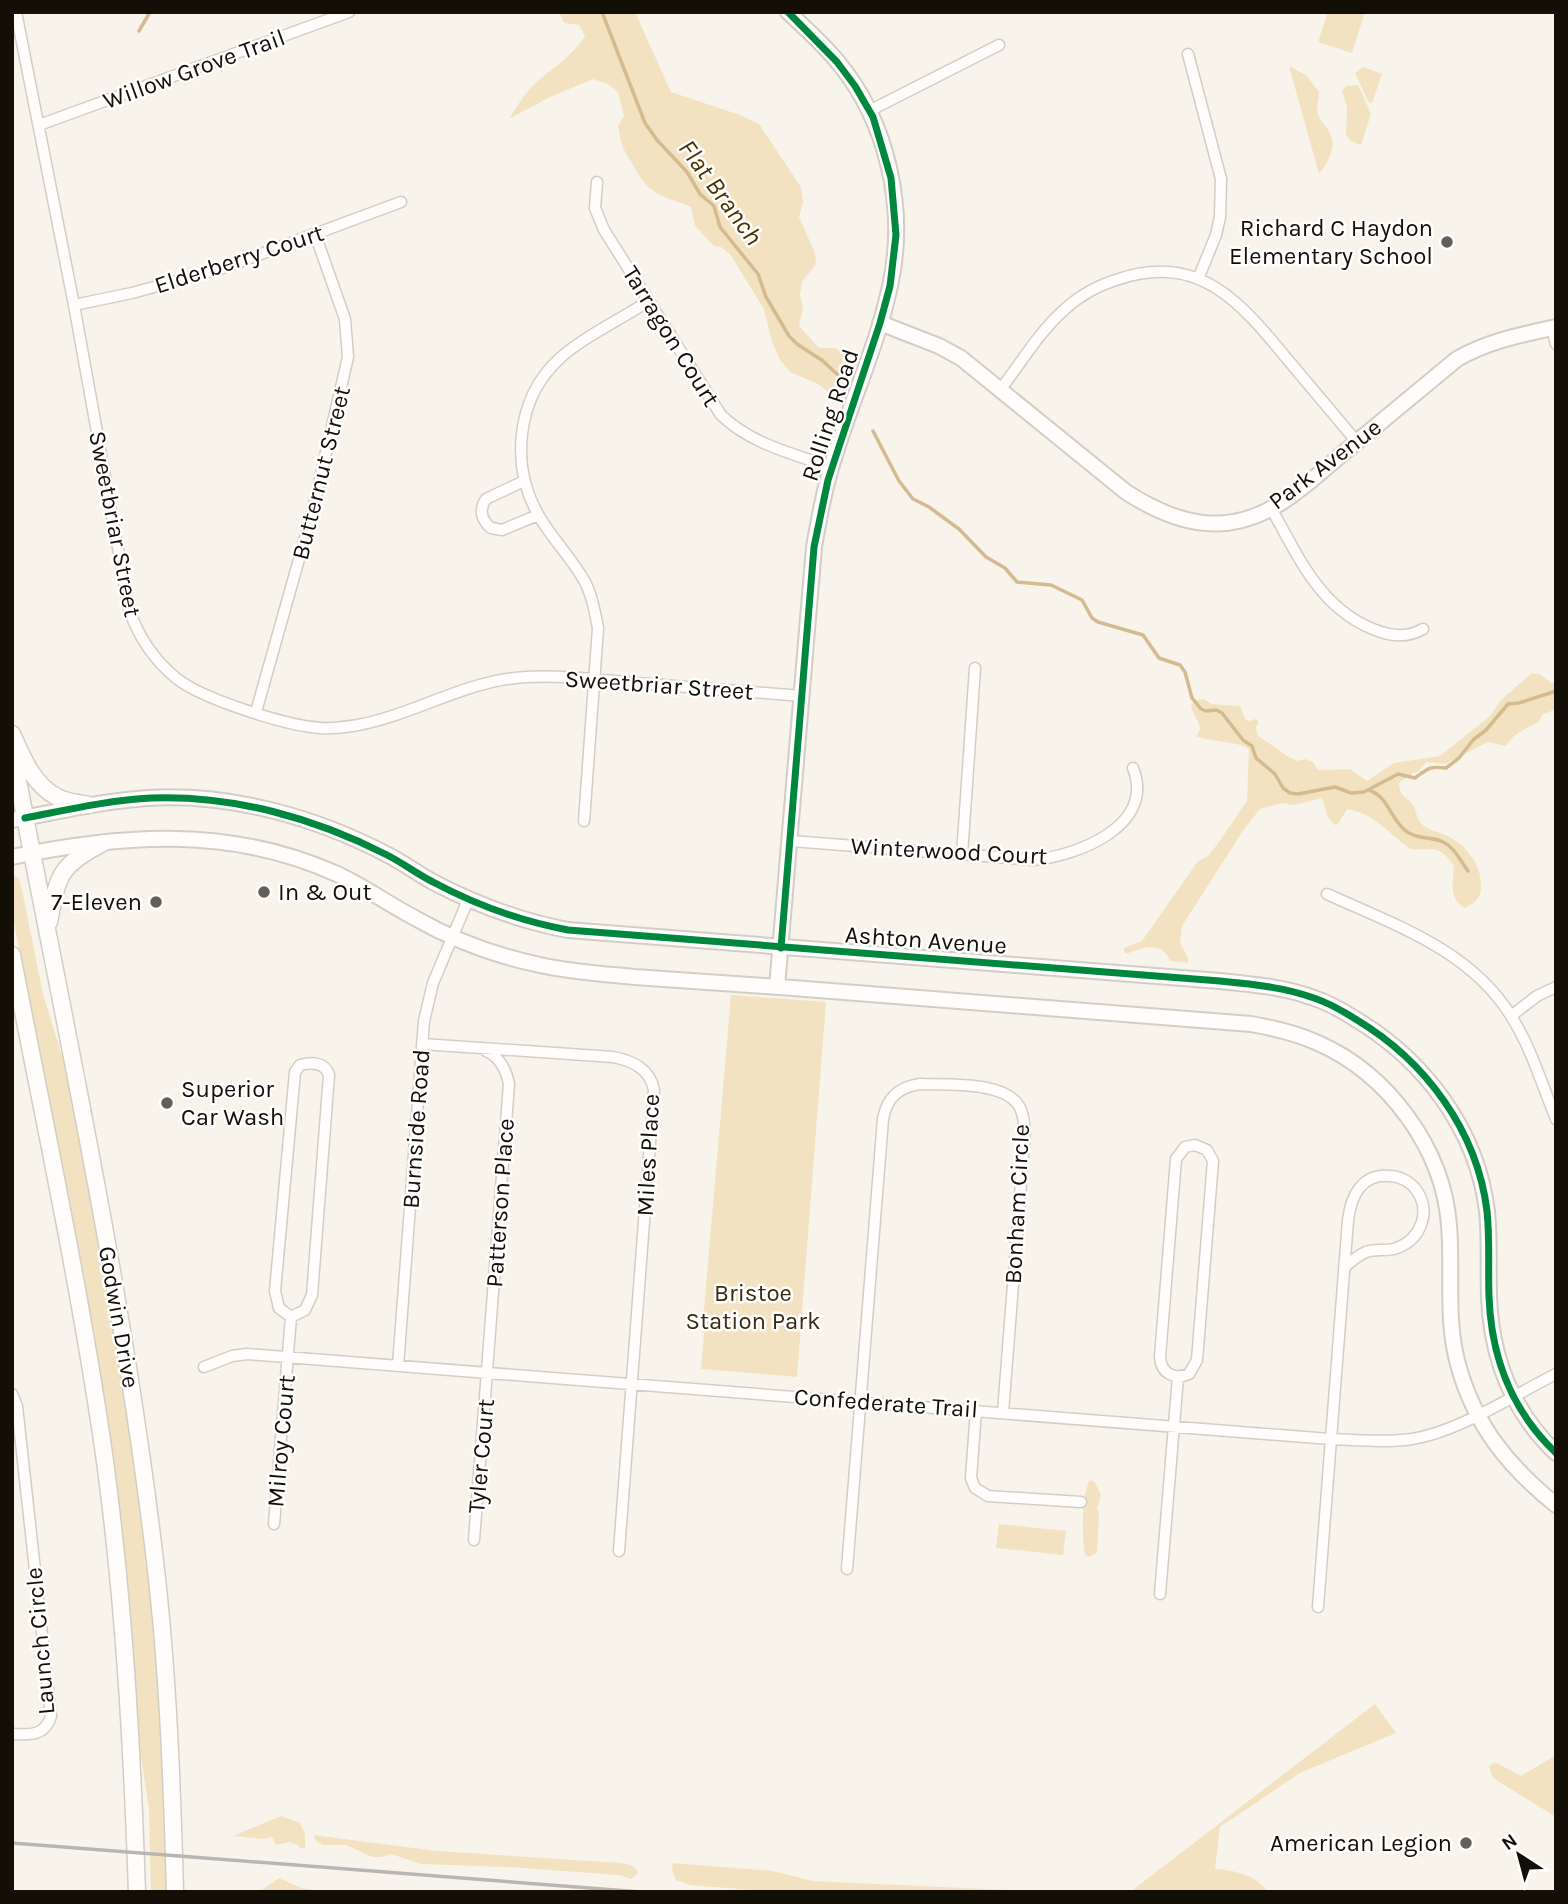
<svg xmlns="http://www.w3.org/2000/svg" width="1568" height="1904" viewBox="0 0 1568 1904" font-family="Karla,sans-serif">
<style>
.green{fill:#f3e2c1}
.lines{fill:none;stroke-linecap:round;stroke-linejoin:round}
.stream{stroke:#d3bb8f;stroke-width:3.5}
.street-casing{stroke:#d2cec5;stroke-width:13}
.secondary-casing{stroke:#d2cec5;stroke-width:18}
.primary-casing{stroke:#d2cec5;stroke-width:19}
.street{stroke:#fefdfc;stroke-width:10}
.secondary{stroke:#fefdfc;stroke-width:14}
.primary{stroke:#fefdfc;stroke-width:16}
.rail{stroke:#b7b6b4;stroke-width:3.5}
.cycleway-casing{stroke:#fff;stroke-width:11}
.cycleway{stroke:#00873e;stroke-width:7}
.poi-dot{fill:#635e56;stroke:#fff;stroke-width:2.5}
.labels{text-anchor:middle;stroke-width:5;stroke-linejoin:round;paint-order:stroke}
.street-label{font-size:24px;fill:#130e06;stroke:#fff}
.poi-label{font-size:24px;fill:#130e06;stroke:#fff;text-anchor:end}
.park-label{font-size:24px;fill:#392b0f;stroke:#fff}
.water-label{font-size:26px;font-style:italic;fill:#483300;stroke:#fff}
</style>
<rect width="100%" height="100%" fill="#f8f4eb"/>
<!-- green -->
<path class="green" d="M559 12H635L671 92 740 115 759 124 801 187 803 202 799 217 815 253 816 264 802 282 800 295 803 309 799 326 819 348H835L842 352 844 360 833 396 818 384 790 372 780 360 771 339 764 309 730 254 721 247 714 246 695 226 691 207C656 193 651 197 631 162 622 147 621 143 618 126L624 116 618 92 608 84 593 79 548 98 509 119C518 104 527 90 540 79 557 65 573 55 585 36L579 25 564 23Z
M1328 12H1365L1352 53 1318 42Z
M1289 66 1306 75 1319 92C1319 100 1316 107 1318 114 1320 122 1327 126 1330 133 1337 147 1328 163 1319 174Z
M1363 67 1382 74 1372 103 1368 101 1355 73Z
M1358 85 1371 114 1361 145 1351 141 1346 135 1347 107 1342 90 1347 86Z
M1532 673 1541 675 1552 683 1556 682V709L1542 715 1539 722C1525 729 1514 733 1506 746L1488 742 1445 764 1426 762 1418 772 1413 773 1399 783C1400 799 1407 796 1413 805 1417 812 1416 819 1423 825 1428 830 1436 831 1443 834 1462 841 1481 862 1481 884 1481 898 1477 902 1464 908 1448 897 1453 882 1454 866 1438 843 1434 851 1410 849 1389 834 1374 813 1347 809L1338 824 1335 825 1328 818 1322 798 1294 805 1282 803 1260 809 1244 829 1182 926 1180 943 1188 958V963L1170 961C1162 940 1142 948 1126 954L1124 951V948L1142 941 1198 861 1208 856 1216 846 1247 801 1249 749 1241 745 1196 737 1200 729C1199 721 1193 715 1191 706L1194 701 1203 699 1212 704 1240 706 1245 719 1249 721 1256 719 1259 722 1256 727 1257 735 1287 756 1298 761 1305 759 1313 762 1318 770 1350 769 1367 781 1394 763 1440 756 1490 716 1501 700Z
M12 874 18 878 21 885 43 994 64 1063 101 1249 131 1426 153 1618 160 1708 169 1892H151L149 1809 138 1738 130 1630 113 1458 90 1323 12 912Z
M731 995 826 1002 797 1377 701 1369 704 1333 702 1332Z
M1090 1480 1095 1482 1101 1495 1097 1508 1099 1514 1097 1553 1089 1557 1085 1555C1082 1538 1081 1494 1090 1480Z
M999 1524 1066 1531 1063 1555 996 1548Z
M1375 1704 1396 1733 1300 1773 1220 1827 1215 1869C1237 1871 1253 1874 1269 1892H1130Z
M1556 1755V1817L1496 1780 1492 1776 1489 1766 1495 1762 1521 1776Z
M281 1816 300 1823 305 1834V1848H300L298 1845 289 1842 276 1845 272 1837 263 1839 233 1836Z
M313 1835 437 1851 621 1863C629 1864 635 1865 638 1873L631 1879 619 1875 507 1867 421 1864 391 1854 381 1857H372L346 1845H324L317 1842Z
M673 1863 773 1871 812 1881 1050 1892H776L690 1885 676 1880 672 1870Z
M279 1878 301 1888 328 1892H259Z"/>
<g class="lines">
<!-- stream -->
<path class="stream" d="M602 12 645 123 657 140 687 172 700 194 714 206 720 227 758 274 766 297 789 336 797 344 823 361 838 375
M139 31 150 12
M873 431 899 481 913 499 929 507 959 529 986 557 1005 568 1017 582 1051 585 1082 600 1092 618 1098 622 1143 635 1159 658 1180 665 1185 672 1192 698 1201 709 1206 711 1216 710 1222 713 1243 740 1252 746 1256 758 1275 774 1283 788 1290 793 1298 794 1335 787 1351 793 1364 792 1398 774 1415 778C1429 768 1429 766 1446 768L1459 758 1473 740 1486 730 1508 704 1519 703 1556 691
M1369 790C1389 797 1390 819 1406 831 1418 841 1436 835 1448 845 1458 853 1461 862 1468 871"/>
<defs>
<path id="street" d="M16 12 74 305 129 609C138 636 153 659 176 678 202 699 287 726 321 728 333 729 346 727 358 725 416 714 466 680 526 677 563 675 600 680 637 683 692 687 747 692 802 696
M1188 54 1221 179 1220 217 1216 235 1198 279
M869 111 999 45
M39 125 349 12
M597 182 595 208 604 230 721 415C751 444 793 454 831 467
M74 305 132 293 223 268 401 202
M1552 328 1556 344
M1000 390C1021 363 1039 332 1064 310 1080 295 1099 285 1119 279 1200 252 1242 304 1288 360 1311 387 1334 415 1357 442
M524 481 486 499C479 509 481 520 491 528L502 530 538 515
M1271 508C1299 558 1322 613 1381 632 1396 637 1409 637 1423 629
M256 712 312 513 348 357 345 319 315 234
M584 821 598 628C595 612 592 596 585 582 572 558 552 539 539 516 510 466 516 399 559 359 583 337 621 319 649 301
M791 841 1033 860C1077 856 1156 826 1133 768
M962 855 975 668
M1327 894C1395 925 1470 950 1511 1016 1531 1047 1542 1085 1556 1119
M1511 1016 1537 996 1556 987
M422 1044 613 1057C633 1061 650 1069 654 1090L619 1551
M1195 1145 1207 1150 1213 1161 1197 1360 1189 1374C1175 1380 1161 1374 1160 1357L1176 1159 1185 1147Z
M398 1366 424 1021 433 983 468 900
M204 1367 232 1356 247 1354 1330 1439C1357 1440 1385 1443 1412 1439 1458 1432 1514 1395 1556 1374
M12 1394 17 1406 51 1716C45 1736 30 1735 12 1734
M976 1410 971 1478 975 1488 988 1496 1081 1502
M274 1524 291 1317 279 1308 275 1291 295 1072 300 1065C312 1062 325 1062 329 1075L312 1295 305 1310 291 1317
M474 1540 509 1084C506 1069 500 1057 486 1051
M847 1569 883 1119C887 1097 899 1087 920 1084 947 1085 1004 1081 1019 1106 1024 1114 1024 1123 1025 1132L1003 1412
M1160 1594 1178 1377
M1318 1607 1348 1220C1351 1196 1362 1173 1390 1176 1400 1176 1411 1182 1417 1191 1431 1212 1421 1239 1397 1248 1387 1252 1376 1248 1366 1252 1357 1256 1351 1261 1344 1268"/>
<path id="secondary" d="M880 323 939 346 961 358 1126 492C1177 525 1228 538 1282 502 1303 489 1322 471 1341 455 1380 423 1418 391 1457 359 1488 341 1521 335 1556 327
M12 820C57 812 102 801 148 798 230 793 316 817 388 855 404 863 418 874 433 882 477 905 520 921 568 930L1220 981C1251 984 1284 987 1314 998 1329 1003 1343 1011 1357 1020 1425 1061 1477 1130 1487 1211 1490 1240 1488 1268 1489 1296 1491 1357 1512 1411 1556 1453
M12 857C123 834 231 826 337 874 365 887 388 904 415 918 453 940 497 956 540 965 571 972 603 974 635 977 687 981 740 984 793 988 946 1000 1099 1012 1251 1024 1274 1028 1296 1033 1318 1043 1388 1074 1443 1148 1449 1225 1453 1274 1445 1321 1459 1368 1476 1427 1509 1467 1556 1505
M777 987 814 547C818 524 822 501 828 479 845 414 876 352 890 286 907 209 888 122 837 61 822 43 805 28 788 12"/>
<path id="primary" d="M12 734C22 756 33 785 57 797 66 802 79 803 89 805
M12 749C63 1019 123 1288 155 1561 168 1671 172 1782 175 1892
M49 922C58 876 58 866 103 843
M12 955C44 1121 80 1287 104 1454 124 1599 132 1746 137 1892"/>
</defs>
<!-- street casing -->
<use href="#street" class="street-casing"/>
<!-- secondary casing -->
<use href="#secondary" class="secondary-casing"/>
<!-- primary casing -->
<use href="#primary" class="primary-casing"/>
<!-- street -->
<use href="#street" class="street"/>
<!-- secondary -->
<use href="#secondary" class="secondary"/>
<!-- primary -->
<use href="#primary" class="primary"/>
<!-- rail -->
<path class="rail" d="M12 1843 641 1892"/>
<defs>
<path id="cycleway" d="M25 818C67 810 109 800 151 798 233 795 315 818 387 855 403 863 417 874 433 882 476 905 520 921 568 930L1220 981C1251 984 1284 987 1314 998 1329 1003 1343 1011 1357 1020 1425 1061 1477 1130 1487 1211 1490 1240 1488 1268 1489 1296 1491 1357 1512 1411 1556 1453
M781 948 814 547 828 480 880 323 890 286 896 235 891 178 873 117 855 86 837 62 788 12"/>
</defs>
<!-- cycleway casing -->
<use href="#cycleway" class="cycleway-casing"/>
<!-- cycleway -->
<use href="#cycleway" class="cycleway"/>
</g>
<!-- markers -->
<g class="poi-dot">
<circle cx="1447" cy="242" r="7"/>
<circle cx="264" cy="892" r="7"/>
<circle cx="156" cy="902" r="7"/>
<circle cx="167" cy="1103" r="7"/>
<circle cx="1466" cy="1843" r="7"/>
</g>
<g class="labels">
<!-- street labels -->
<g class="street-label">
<text transform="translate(194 69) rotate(-20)" y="8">Willow Grove Trail</text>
<text transform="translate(239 259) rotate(-18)" y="8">Elderberry Court</text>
<text transform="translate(671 336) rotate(58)" y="8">Tarragon Court</text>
<text transform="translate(830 415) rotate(-72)" y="8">Rolling Road</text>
<text transform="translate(1325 464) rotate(-37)" y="8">Park Avenue</text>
<text transform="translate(321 473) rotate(-76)" y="8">Butternut Street</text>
<text transform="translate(115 524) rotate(79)" y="8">Sweetbriar Street</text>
<text transform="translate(659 685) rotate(4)" y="8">Sweetbriar Street</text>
<text transform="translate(949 851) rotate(3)" y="8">Winterwood Court</text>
<text transform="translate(926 940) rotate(4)" y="8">Ashton Avenue</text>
<text transform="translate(416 1129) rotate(-86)" y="8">Burnside Road</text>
<text transform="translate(648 1155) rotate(-87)" y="8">Miles Place</text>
<text transform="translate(500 1203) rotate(-86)" y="8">Patterson Place</text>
<text transform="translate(1017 1204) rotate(-87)" y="8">Bonham Circle</text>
<text transform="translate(119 1317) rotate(80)" y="8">Godwin Drive</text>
<text transform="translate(886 1403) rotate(4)" y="8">Confederate Trail</text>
<text transform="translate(281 1441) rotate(-85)" y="8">Milroy Court</text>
<text transform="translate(481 1456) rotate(-85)" y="8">Tyler Court</text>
<text transform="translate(40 1641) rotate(-95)" y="8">Launch Circle</text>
</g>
<!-- poi labels -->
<g class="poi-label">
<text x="1433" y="236">Richard C Haydon<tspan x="1433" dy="28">Elementary School</tspan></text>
<text x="278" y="900" text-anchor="start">In &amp; Out</text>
<text x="142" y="910">7-Eleven</text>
<text x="181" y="1097" text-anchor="start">Superior<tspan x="181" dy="28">Car Wash</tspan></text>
<text x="1452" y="1851">American Legion</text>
</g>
<!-- park labels -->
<g class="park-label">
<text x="753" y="1301">Bristoe<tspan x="753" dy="28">Station Park</tspan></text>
</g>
<!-- water labels -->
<g class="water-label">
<text transform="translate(721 192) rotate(54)" y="9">Flat Branch</text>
</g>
</g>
<!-- border -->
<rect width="1568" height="1904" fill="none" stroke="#130e06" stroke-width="28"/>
<!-- north arrow -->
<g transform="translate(1519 1855) rotate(324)" stroke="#ffffff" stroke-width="5" paint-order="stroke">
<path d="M0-5L12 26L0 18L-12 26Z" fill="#130e06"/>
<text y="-10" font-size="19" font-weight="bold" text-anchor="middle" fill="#130e06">N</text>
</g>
</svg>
